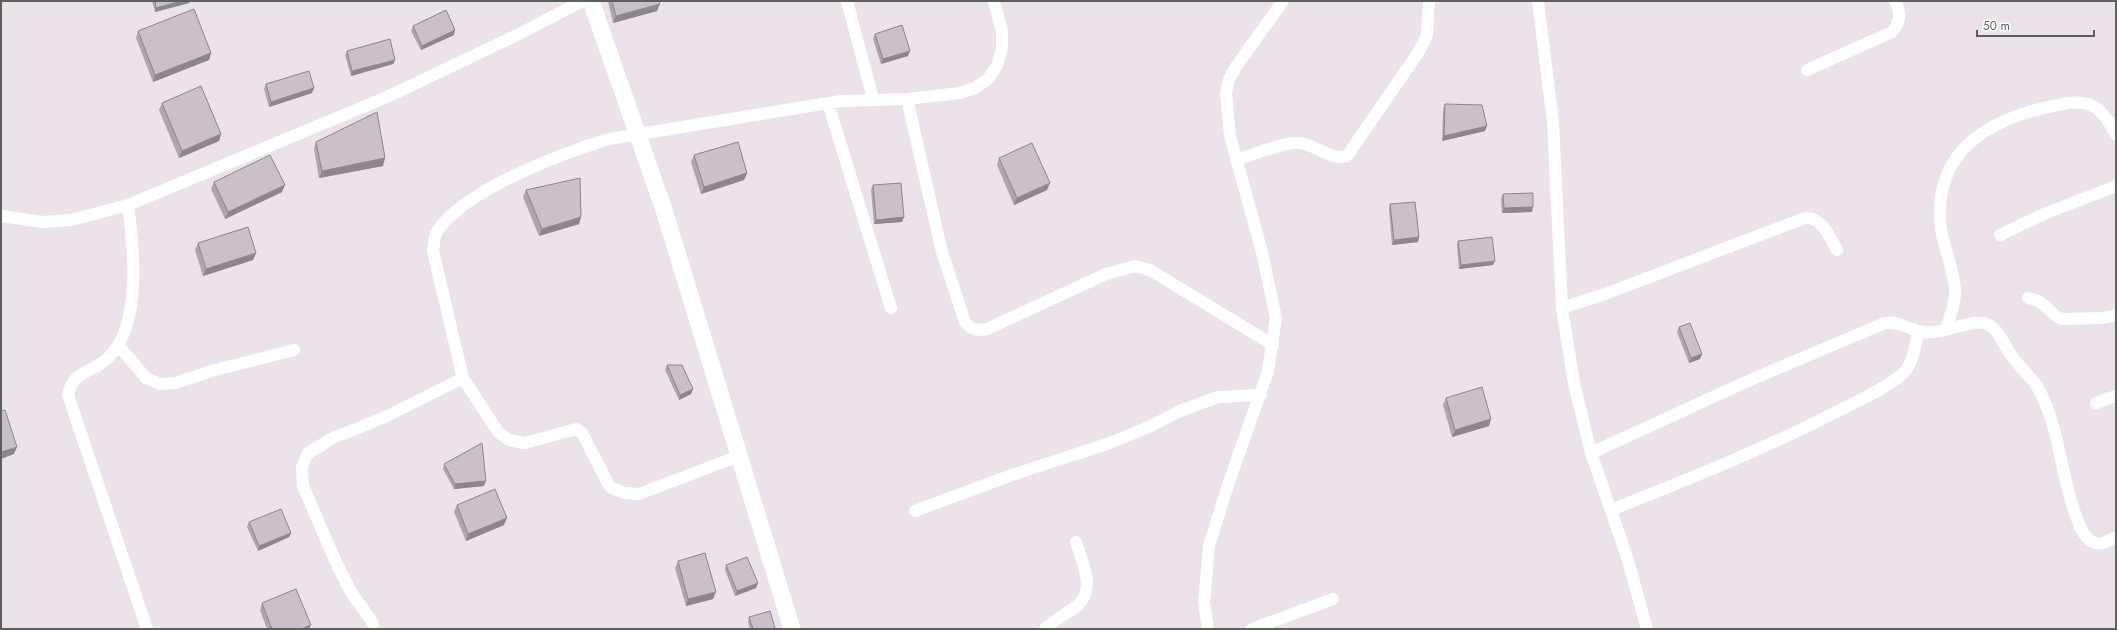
<svg xmlns="http://www.w3.org/2000/svg" width="2117" height="630" viewBox="0 0 2117 630" font-family="Jost,sans-serif">
<style>
.lines{fill:none;stroke-linecap:round;stroke-linejoin:round}
.street{stroke:#fff;stroke-width:12}
.secondary{stroke:#fff;stroke-width:17}
.wall{fill:#aea5ad}
.shaded-wall{fill:#8d868d}
.building{fill:#cac0c9;stroke:#8d868d}
</style>
<rect width="100%" height="100%" fill="#ece2ea"/>
<g class="lines">
<!-- street -->
<path class="street" d="M847 1 873 99
M1538 1 1553 122 1562 308 1574 383 1591 453 1627 557 1647 629
M1807 70 1892 32C1901 22 1901 12 1895 1
M907 99 942 252 965 322C971 330 977 331 987 329L1106 274 1135 266 1150 270 1273 345
M828 103 891 308
M1236 160C1253 155 1276 145 1293 143 1312 140 1327 161 1347 156L1420 50 1427 35 1429 1
M128 205C134 248 142 325 108 358 92 374 73 369 68 395L147 629
M1 216 43 222 71 220 128 205 387 97 515 36 583 1
M2000 235 2044 214 2116 186
M2028 298C2046 300 2049 315 2062 319L2103 318 2116 315
M1562 308 1605 294 1805 218C1823 217 1829 237 1837 250
M1946 329C1950 318 1954 307 1955 294 1956 276 1944 248 1941 229 1931 148 1994 116 2063 104 2092 98 2104 110 2116 135
M118 345 146 378 160 384 175 383 215 370 294 350
M2096 403 2116 396
M1591 453 1748 381 1885 323C1902 320 1914 335 1934 332 1947 331 1976 319 1987 324 1999 329 2004 345 2011 355 2019 367 2031 376 2038 388 2059 426 2060 470 2074 510 2077 519 2082 536 2091 541 2099 547 2108 541 2116 537
M739 456 639 494 624 493 610 487 582 433 576 429 525 443 509 440 498 432 463 378 433 251C434 246 434 238 436 233 461 191 563 153 609 139L841 101 907 99 960 93 975 88 988 79 997 66 1002 48V32L994 1
M1611 510C1686 480 1762 450 1834 413 1856 402 1881 391 1900 376 1913 366 1915 347 1918 332
M915 511 1012 475 1110 443 1151 426 1180 411 1218 397 1261 395
M373 623 351 592 335 560 303 486 302 467 308 453 333 438 383 418 463 378
M1045 629C1055 619 1067 614 1078 605 1096 589 1082 561 1076 542
M1208 629 1204 602 1209 546 1228 485 1268 371 1276 318 1262 252 1230 136 1226 93 1229 80 1235 68 1283 1
M1252 629 1333 599"/>
<!-- secondary -->
<path class="secondary" d="M591 1 664 210 792 629"/>
</g>
<!-- wall -->
<path class="wall" d="M152 1H190L189 3 155 12Z
M608 1H659L657 11 613 23Z
M413 26 454 35 421 50 411 31Z
M138 31 211 53 209 60 153 82 136 38Z
M875 34 908 56 881 64 873 39Z
M347 51 395 60 393 64 351 76 345 55Z
M266 84 312 93 269 107 264 89Z
M162 103 221 134 219 141 179 158 159 110Z
M1445 104 1485 131 1442 141 1443 109Z
M316 142 383 166 319 178 314 149Z
M694 155 747 173 744 180 701 194 691 162Z
M999 158 1047 190 1014 205 997 165Z
M214 182 282 192 225 219 211 189Z
M873 185 902 222 874 224 871 190Z
M526 190 581 217 579 224 539 236 523 197Z
M1503 194 1532 212 1502 213 1501 199Z
M1390 204 1419 237 1418 242 1392 245 1389 209Z
M1458 241 1493 265 1459 269 1457 246Z
M198 243 256 253 253 260 203 276 195 250Z
M1679 327 1700 359 1689 363 1677 332Z
M667 365 691 394 679 400 665 370Z
M1446 398 1489 426 1452 437 1443 405Z
M444 464 484 486 454 489 443 469Z
M457 505 504 525 466 541 454 512Z
M249 522 291 533 289 537 258 551 247 527Z
M678 561 713 599 686 606 675 568Z
M726 565 756 588 735 596 725 570Z
M262 603 309 629H267L260 610Z
M749 617 774 629H750L748 622Z"/>
<!-- shaded-wall -->
<path class="shaded-wall" d="M181 1H190L189 3 155 12 156 8Z
M660 4 657 11 613 23 616 16Z
M455 30 454 35 421 50 422 46Z
M910 51 908 56 881 64 883 59Z
M211 53 209 60 153 82 155 75Z
M395 60 393 64 351 76 352 71Z
M314 88 312 93 269 107 271 102Z
M1487 126 1485 131 1442 141 1444 136Z
M221 134 219 141 179 158 182 151Z
M385 158 383 166 319 178 322 171Z
M747 173 744 180 701 194 704 187Z
M1050 183 1047 190 1014 205 1017 198Z
M285 185 282 192 225 219 228 212Z
M1533 207 1532 212 1502 213 1504 208Z
M581 217 579 224 539 236 542 229Z
M904 217 902 222 874 224 876 220Z
M1419 237 1418 242 1392 245 1394 240Z
M256 253 253 260 203 276 206 269Z
M1495 261 1493 265 1459 269 1461 265Z
M1702 354 1700 359 1689 363 1691 358Z
M693 389 691 394 679 400 680 395Z
M1491 419 1489 426 1452 437 1455 430Z
M17 447 14 454 1 459V452Z
M486 481 484 486 454 489 455 484Z
M507 518 504 525 466 541 468 534Z
M291 533 289 537 258 551 259 546Z
M758 583 756 588 735 596 737 591Z
M716 592 713 599 686 606 688 599Z
M311 625 309 629H301Z"/>
<!-- building -->
<path class="building" d="M155 1H181L156 8Z
M612 1H659L660 4 616 16Z
M194 9 211 53 155 75 138 31Z
M446 10 455 30 422 46 413 26Z
M902 25 910 51 883 59 875 34Z
M390 39 395 60 352 71 347 51Z
M309 71 314 88 271 102 266 84Z
M201 86 221 134 182 151 162 103Z
M1445 104 1482 105 1487 126 1444 136Z
M377 112 385 158 322 171 316 142Z
M738 142 747 173 704 187 694 155Z
M1032 143 1050 183 1017 198 999 158Z
M270 155 285 185 228 212 214 182Z
M580 178 581 217 542 229 526 190Z
M901 183 904 217 876 220 873 185Z
M1533 193V207L1504 208 1503 194Z
M1415 202 1419 237 1394 240 1390 204Z
M248 227 256 253 206 269 198 243Z
M1492 237 1495 261 1461 265 1458 241Z
M1690 323 1702 354 1691 358 1679 327Z
M667 365H682L693 389 680 395Z
M1482 387 1491 419 1455 430 1446 398Z
M5 410 17 447 1 452V411Z
M482 443 486 481 455 484 444 464Z
M495 489 507 518 468 534 457 505Z
M281 509 291 533 259 546 249 522Z
M705 553 716 592 688 599 678 561Z
M747 557 758 583 737 591 726 565Z
M296 589 311 625 301 629H272L262 603Z
M770 611 775 628 771 629H753L749 617Z"/>
<!-- border -->
<rect width="2117" height="630" fill="none" stroke="#5b625a" stroke-width="4"/>
<!-- scale -->
<path d="M1977 30v6h117v-6" fill="none" stroke="#5b625a" stroke-width="2"/>
<text x="1983" y="30" font-size="12" fill="#5b625a" stroke="#ffffff" stroke-width="3" paint-order="stroke">50 m</text>
</svg>
